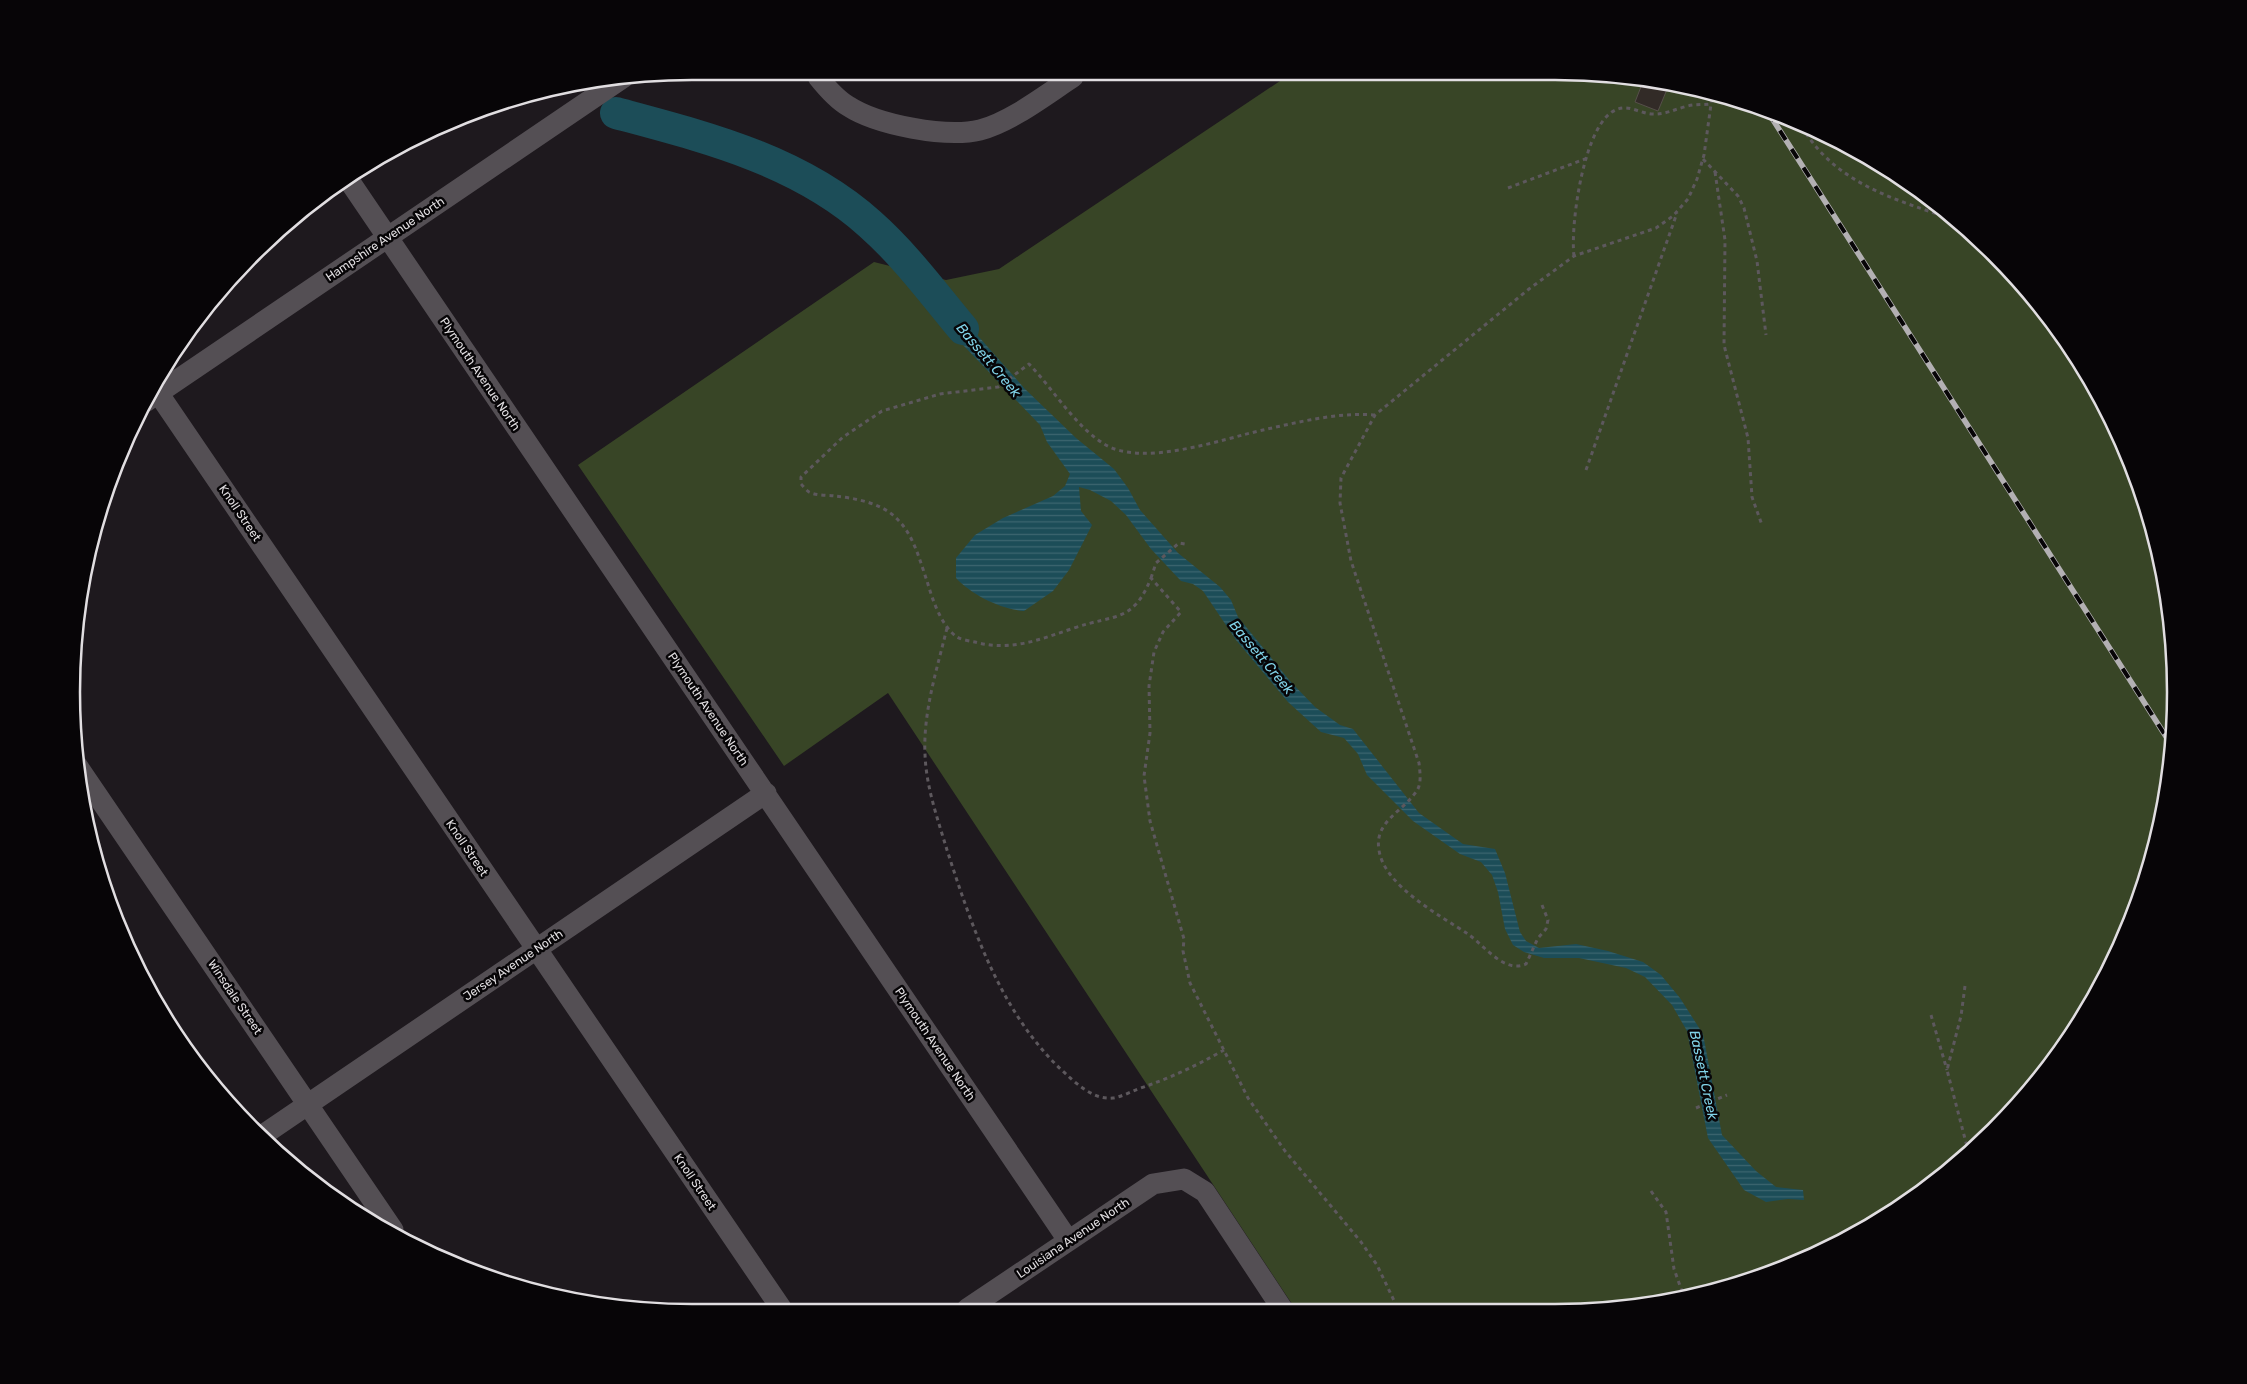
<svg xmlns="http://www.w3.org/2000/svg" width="2247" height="1384" viewBox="0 0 2247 1384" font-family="Rubik,sans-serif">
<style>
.grass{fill:#384526}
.water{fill:url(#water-rules)}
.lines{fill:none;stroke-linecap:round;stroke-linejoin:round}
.river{stroke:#1c4d58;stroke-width:32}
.building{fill:#322b27;stroke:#564f4a}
.path{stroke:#5d585d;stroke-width:3;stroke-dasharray:4 4;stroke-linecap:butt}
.street{stroke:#544f54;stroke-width:21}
.rail-casing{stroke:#b3b0b3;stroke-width:5.5}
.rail{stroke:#070507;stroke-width:4;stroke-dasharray:11;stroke-linecap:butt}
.labels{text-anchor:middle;stroke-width:5;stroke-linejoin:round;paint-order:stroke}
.street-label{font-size:12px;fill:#e1dee1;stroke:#070507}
.water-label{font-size:14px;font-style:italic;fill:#81d3e8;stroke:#070507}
.rim{fill:none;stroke:#e1dee1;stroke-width:2.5}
</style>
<defs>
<pattern id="water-rules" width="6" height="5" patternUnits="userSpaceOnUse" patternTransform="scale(1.25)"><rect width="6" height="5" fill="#1c4d58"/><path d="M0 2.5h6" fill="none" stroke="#3d6670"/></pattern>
</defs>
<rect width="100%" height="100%" fill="#1e191e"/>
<!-- grass -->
<path class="grass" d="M1286 77H1636L1792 118 1933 199 2022 282 2092 381 2143 492 2170 611 2174 732 2155 852 2112 966 2048 1070 1965 1159 1865 1230 1754 1280 1596 1311 1296 1310 888 693 784 766 578 465 874 262 946 280 999 269Z"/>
<!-- water -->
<path class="water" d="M947 288 971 328 1025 389 1076 438 1114 469 1128 488 1140 510 1178 553 1220 587 1231 600 1238 617 1290 681 1315 707 1340 725 1353 729 1419 813 1463 844 1495 849 1505 873 1520 932 1526 941 1539 948 1576 944 1608 951 1643 962 1661 975 1680 998 1703 1034 1722 1135 1756 1171 1776 1187 1803 1190 1804 1200 1788 1199 1766 1202 1744 1190 1708 1138 1687 1031 1672 1005 1645 977 1626 968 1579 958H1544L1524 952 1513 945 1505 929 1498 892 1492 875 1481 862 1460 854 1413 821 1367 775 1358 754 1344 738 1321 732 1288 702 1236 640 1203 591 1193 584 1181 581 1151 549 1126 515 1111 501 1090 490 1079 487 1081 511 1092 525 1069 570 1053 591 1024 611C1000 609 972 595 956 578V558L975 535 1003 518 1053 496 1065 486 1070 474 1047 442 1040 425 963 345 929 298Z"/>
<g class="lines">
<!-- river -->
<path class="river" d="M616 113C705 137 799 160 870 224 905 255 933 293 963 329"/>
</g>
<!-- building -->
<path class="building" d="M1644 79 1668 87 1658 111 1635 102Z"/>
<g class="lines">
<!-- path -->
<path class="path" d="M1805 126 1804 130C1838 185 1897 200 1955 220
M1703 159 1738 196 1744 208 1757 261 1766 335
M1715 172 1725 240 1724 345 1748 438 1752 497 1762 525
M1508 188 1585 159
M1574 256C1570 226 1584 119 1618 109 1629 105 1640 113 1651 114 1665 115 1675 109 1688 106 1695 104 1703 105 1711 104
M1375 415C1338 412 1299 422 1263 430 1222 439 1143 468 1104 444 1074 425 1054 390 1029 364L998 387 940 394 882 411 843 437 801 477V484C803 486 806 490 809 492 817 496 827 495 835 496 854 498 881 503 895 517 913 533 919 558 927 581 932 598 941 626 957 637 962 640 970 641 975 642 1011 652 1041 639 1074 628 1115 614 1133 623 1151 578L1181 612 1163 632 1154 652 1149 686 1150 733 1144 776 1150 821 1184 939 1183 951 1190 983 1248 1098 1285 1151 1361 1242 1377 1265 1399 1311
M1586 470 1677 213
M1151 578 1156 563 1179 543 1185 544
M947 628C937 669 923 712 925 754 926 787 938 820 947 850 973 930 1002 1017 1067 1075 1079 1086 1095 1100 1113 1098 1121 1097 1130 1092 1138 1089 1170 1078 1194 1067 1224 1050
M1542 905 1548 920 1546 929 1538 938 1526 964C1504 974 1484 945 1468 934 1441 916 1384 886 1379 850 1374 822 1402 812 1416 792 1422 784 1420 773 1419 763L1351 561 1340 503 1341 478 1375 415 1529 289 1574 256 1656 228 1673 216 1688 199 1697 179 1704 155 1712 97
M1965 986 1961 1016 1947 1070 1969 1154
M1931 1015 1947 1070
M1696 1108 1727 1095
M1651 1191 1666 1212 1674 1269 1683 1294"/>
<!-- street -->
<path class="street" d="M818 77C826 87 836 99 848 106 877 125 946 138 980 130 1011 122 1047 94 1073 77
M348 179 1068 1240
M154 387 781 1308
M145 402 624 77
M76 764 393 1230
M260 1137 766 793
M967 1309 1153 1184 1184 1179 1205 1192 1283 1310"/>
<defs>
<path id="rail" d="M1768 112 2172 746"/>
</defs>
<!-- rail casing -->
<use href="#rail" class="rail-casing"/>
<!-- rail -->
<use href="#rail" class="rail"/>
</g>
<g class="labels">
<!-- street labels -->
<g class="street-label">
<text transform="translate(385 239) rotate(-34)" y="4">Hampshire Avenue North</text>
<text transform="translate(480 374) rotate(56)" y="4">Plymouth Avenue North</text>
<text transform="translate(240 513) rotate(56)" y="4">Knoll Street</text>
<text transform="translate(708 709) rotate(56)" y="4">Plymouth Avenue North</text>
<text transform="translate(467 848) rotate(56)" y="4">Knoll Street</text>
<text transform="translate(513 965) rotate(-34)" y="4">Jersey Avenue North</text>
<text transform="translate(235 997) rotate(56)" y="4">Winsdale Street</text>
<text transform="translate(935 1044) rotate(56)" y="4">Plymouth Avenue North</text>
<text transform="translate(695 1182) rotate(56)" y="4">Knoll Street</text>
<text transform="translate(1073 1238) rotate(-34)" y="4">Louisiana Avenue North</text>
</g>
<!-- water labels -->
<g class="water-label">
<text transform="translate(989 360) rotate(50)" y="5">Bassett Creek</text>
<text transform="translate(1262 657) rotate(50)" y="5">Bassett Creek</text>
<text transform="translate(1704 1075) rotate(78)" y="5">Bassett Creek</text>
</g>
</g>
<!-- crop -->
<path d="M0 0H2247V1384H0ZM692 80H1555A612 612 0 0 1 2167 692V692A612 612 0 0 1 1555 1304H692A612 612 0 0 1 80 692V692A612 612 0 0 1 692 80Z" fill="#070507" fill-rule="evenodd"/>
<path class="rim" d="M692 80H1555A612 612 0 0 1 2167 692V692A612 612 0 0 1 1555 1304H692A612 612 0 0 1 80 692V692A612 612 0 0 1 692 80Z"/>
</svg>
